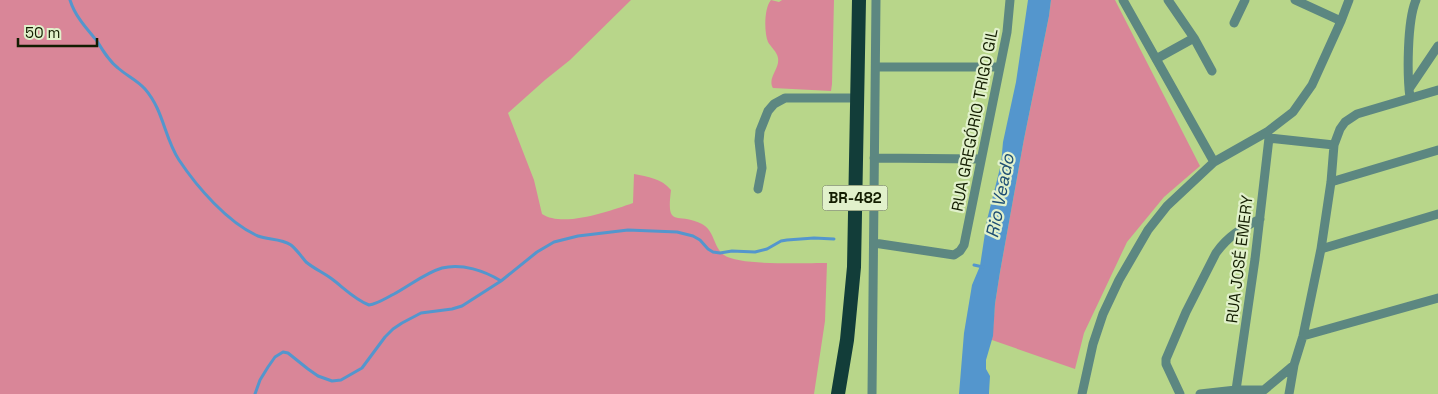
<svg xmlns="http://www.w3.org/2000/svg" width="1438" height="394" viewBox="0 0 1438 394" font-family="'Space Grotesk',sans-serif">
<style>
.green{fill:#d98698}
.water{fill:#5496cd}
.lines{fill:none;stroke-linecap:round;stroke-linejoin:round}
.stream{stroke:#5496cd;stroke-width:3}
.minor{stroke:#5c8781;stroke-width:9}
.trunk{stroke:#123d39;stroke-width:14}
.labels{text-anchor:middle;stroke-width:4.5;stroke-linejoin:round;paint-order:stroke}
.shield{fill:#e1f1cb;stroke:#515d3e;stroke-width:1}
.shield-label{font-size:15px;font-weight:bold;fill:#131d01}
.street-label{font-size:16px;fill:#131d01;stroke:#e1f1cb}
.water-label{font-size:18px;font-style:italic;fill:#1d4d73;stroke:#e1f1cb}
</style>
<rect width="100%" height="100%" fill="#b8d68a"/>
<!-- green -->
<path class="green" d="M0 0H631L570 60 545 80 508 113 534 180 542 214C563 228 610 211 633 203L634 174C648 177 661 178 671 190 666 230 677 211 702 224 715 231 713 247 724 255 739 266 806 263 827 263L825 321 814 394H0Z
M771 0 779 2 782 0H834L832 84 831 91 773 88C767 78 780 69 778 58 777 52 771 47 768 42 764 32 764 8 771 0Z
M1051 0H1115L1200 166 1164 197 1127 242 1084 333 1075 369 992 340 995 304 1000 272 1024 139 1049 16Z"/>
<!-- water -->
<path class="water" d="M1028 0H1051L1049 16 1024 139 1000 272 995 304 993 336 986 360V369L990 376 989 393V394H959L964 333 972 285 980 266 987 220 1001 164 1003 142 1016 82Z"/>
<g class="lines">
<!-- stream -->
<path class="stream" d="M70 0C75 16 86 28 97 41 103 51 109 61 118 68 127 76 137 80 145 89 164 111 164 137 179 160 197 187 228 223 258 236 268 240 281 238 291 245 297 250 301 256 306 262 313 268 324 273 332 279 344 288 354 299 369 305 377 304 386 298 394 294 409 286 425 273 442 268 462 263 485 271 501 281
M974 265 983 267
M255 394 260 380 268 367 275 357 283 352 288 353 308 369 318 376 332 381 341 380 362 368 385 337 393 329 402 323 421 313 452 309 462 306 501 281 537 252 554 242 578 236 628 230 677 232 693 236 700 240 708 249 713 252 720 253 732 251 755 252 767 249 781 241 787 240 814 238 834 239"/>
<!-- minor -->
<path class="minor" d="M1123 0 1214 162
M1168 0 1194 38 1212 71
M1295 0 1341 21
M1234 23 1245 0
M1156 59 1194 38
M876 67H1000
M1409 89 1438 46
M1410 98C1407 75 1407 21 1416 0
M1269 138 1334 145
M874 158 981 159
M1331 182 1438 150
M758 189 762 168 759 141 760 131 768 111 774 104 785 98H858
M874 243 954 255 960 251 964 245 1007 32 1010 0
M1321 249 1438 214
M1303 336 1438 298
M1236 390 1255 259 1269 138 1267 132
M872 394 876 0
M1082 394 1093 344 1103 314 1119 280 1148 230 1167 206 1214 162 1267 132 1293 112 1312 85 1341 21 1349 0
M1180 394 1166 364V359L1186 312 1216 253C1228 236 1242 228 1260 219
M1200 394 1236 390H1264L1294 365
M1289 394 1294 365 1303 336 1321 249 1331 182 1334 145 1340 129 1345 122 1357 114 1438 90"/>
<!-- trunk -->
<path class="trunk" d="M838 394 847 340 854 267 859 0"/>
</g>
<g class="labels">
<!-- shield labels -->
<rect class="shield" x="822.5" y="185.5" width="65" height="25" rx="4"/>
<g class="shield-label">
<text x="855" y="203">BR-482</text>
</g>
<!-- street labels -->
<g class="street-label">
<text transform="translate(974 120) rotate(-79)" y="6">RUA GREGÓRIO TRIGO GIL</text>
<text transform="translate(1239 259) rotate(-83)" y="6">RUA JOSÉ EMERY</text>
</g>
<!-- water labels -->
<g class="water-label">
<text transform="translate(1000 196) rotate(-79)" y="6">Rio Veado</text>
</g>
</g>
<!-- scale -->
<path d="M18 38v8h79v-8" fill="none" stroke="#131d01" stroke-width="2.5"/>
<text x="25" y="38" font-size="15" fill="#131d01" stroke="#e1f1cb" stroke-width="4" paint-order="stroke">50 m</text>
</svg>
